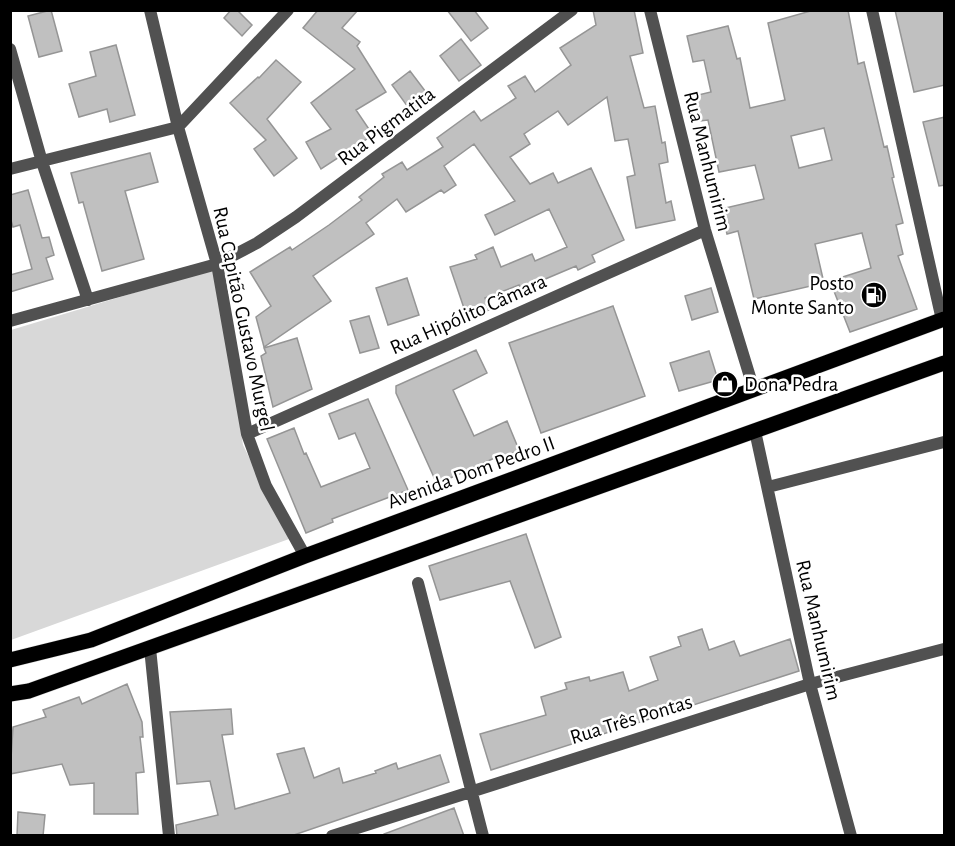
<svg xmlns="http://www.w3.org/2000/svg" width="955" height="846" viewBox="0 0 955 846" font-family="'Alegreya Sans',sans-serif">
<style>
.green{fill:#d8d8d8}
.building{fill:#c0c0c0;stroke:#959595;stroke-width:1.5;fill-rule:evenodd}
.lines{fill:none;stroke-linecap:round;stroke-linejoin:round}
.primary-casing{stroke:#dbdbdb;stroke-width:16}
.street{stroke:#515151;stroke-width:12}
.primary{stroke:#000;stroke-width:15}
.labels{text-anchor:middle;stroke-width:5;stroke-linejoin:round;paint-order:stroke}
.street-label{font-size:21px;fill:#000;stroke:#fff}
.poi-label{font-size:21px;fill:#000;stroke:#fff;text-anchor:end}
</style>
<rect width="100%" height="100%" fill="#fff"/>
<!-- green -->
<path class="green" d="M216 268 243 445 289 539 11 640V330Z"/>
<!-- building -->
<path class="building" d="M51 10 62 51 39 57 28 16Z
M231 10H237L252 25 242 36 224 18Z
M318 10H358L342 28 360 42 357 46 386 92 356 110 373 135 321 169 306 142 331 129 311 103 355 69 303 28Z
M447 10H474L488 28 471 41Z
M593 10H634L643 53 630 56 644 108 655 106 662 143 665 142 668 162 659 164 666 203 671 201 675 220 636 228 627 177 635 175 628 139 615 141 607 97 568 125 558 111 524 134 530 144 510 157 530 184 553 173 558 183 591 168 624 240 592 255 595 262 578 270 576 266 543 280 544 283 522 292 519 285 485 298 489 310 467 317 450 267 477 259 475 255 493 247 501 267 532 254 535 261 567 247 549 209 495 235 485 215 515 201 474 144 444 166 456 185 444 193 441 190 406 212 397 199 366 223 374 234 313 276 331 301 264 347 256 317 271 306 250 272 290 247 292 250 329 225 362 200 359 197 384 177 382 174 402 162 407 170 443 147 437 138 474 111 481 121 516 98 508 86 525 76 535 92 571 65 560 48 596 25Z
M814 10H848L858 64 864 62 884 147 887 146 894 177 892 178 903 223 896 225 903 254 898 256 917 309 850 332 830 281 871 268 862 233 815 244 824 283 754 299 738 231 727 234 721 209 764 199 755 165 719 172 708 120 700 121 694 96 711 92 704 60 693 62 687 36 728 26 737 59 740 58 750 108 785 100 768 23ZM824 128 832 160 799 168 791 136Z
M895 10H945V85L914 92Z
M461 39 481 65 459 81 440 56Z
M116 45 135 115 110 122 107 109 79 117 69 84 96 76 90 52Z
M276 60 301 82 267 119 297 158 274 176 254 149 266 140 230 103 258 77 259 78Z
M410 71 432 100 413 114 392 85Z
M945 117V185L939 186 923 122Z
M150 153 158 182 125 191 144 259 102 271 83 202 79 203 71 173Z
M28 190 42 238 49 237 54 255 46 258 53 279 10 292V275L32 269 20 225 13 227 10 217V195Z
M407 278 419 315 388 325 376 288Z
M711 288 718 312 692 320 685 296Z
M613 306 645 396 541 433 509 343Z
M369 316 379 348 360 353 350 321Z
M297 338 312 389 273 407 261 356 266 353 264 348Z
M476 350 487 373 453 390 474 436 507 421 519 450 501 459 499 456 437 484 396 393V386Z
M709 351 718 380 679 391 670 363Z
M368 399 408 490 332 519 333 522 306 533 267 439 294 428 304 454 306 453 321 487 370 468 355 433 339 439 329 414Z
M526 534 561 637 535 648 510 581 440 600 429 566Z
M702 629 709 650 734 641 740 656 790 639 799 671 491 770 480 734 546 715 541 697 567 689 565 683 589 677 590 681 623 672 629 691 658 680 650 657 681 646 678 637Z
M127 684 142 722 143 737H140L144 772 136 773 138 814H94V783L70 785 62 764 10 774 13 727 46 717 43 710 79 697 82 704Z
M231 709 233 734 222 735 235 809 290 793 277 754 304 748 314 778 339 768 343 783 376 773 375 771 396 763 398 769 440 755 449 782 291 836H177L176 825 218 815 210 781 177 784 170 712Z
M454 808 464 836H384V834Z
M18 812 45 815 43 836H17Z"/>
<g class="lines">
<defs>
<path id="primary" d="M10 660 91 640 305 556 944 319
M10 694 29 691 944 363"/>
</defs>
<!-- primary casing -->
<use href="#primary" class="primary-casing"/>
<!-- street -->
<path class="street" d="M150 10 178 127 217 264 247 434 266 486 305 556
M650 10 705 230 754 390
M872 10 942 320
M10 49 42 162 88 300
M10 169 178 127 288 10
M10 321 217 264 257 243 296 217 572 10
M755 431 810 684 851 836
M247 434 705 230
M768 487 944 442
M418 583 483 836
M150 648 169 836
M332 836 810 684 944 649"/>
<!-- primary -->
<use href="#primary" class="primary"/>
</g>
<!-- icons -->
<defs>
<symbol id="fuel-disc" viewBox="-11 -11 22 22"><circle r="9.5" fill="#000" stroke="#fff"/><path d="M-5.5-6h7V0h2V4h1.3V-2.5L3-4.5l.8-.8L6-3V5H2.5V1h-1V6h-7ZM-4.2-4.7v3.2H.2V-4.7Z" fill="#fff"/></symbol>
<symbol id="shop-disc" viewBox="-11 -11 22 22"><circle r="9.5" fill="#000" stroke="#fff"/><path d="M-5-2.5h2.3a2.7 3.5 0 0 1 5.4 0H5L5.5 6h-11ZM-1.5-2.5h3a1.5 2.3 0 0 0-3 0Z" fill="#fff"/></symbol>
</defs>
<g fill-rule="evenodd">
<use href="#fuel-disc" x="859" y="280" width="30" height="30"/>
<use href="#shop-disc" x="710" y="369" width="30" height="30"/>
</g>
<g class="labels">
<!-- street labels -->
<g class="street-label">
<text transform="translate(386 126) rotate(-37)" y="7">Rua Pigmatita</text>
<text transform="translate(708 161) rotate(76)" y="7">Rua Manhumirim</text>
<text transform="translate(468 314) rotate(-24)" y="7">Rua Hipólito Câmara</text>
<text transform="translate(244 319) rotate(78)" y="7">Rua Capitão Gustavo Murgel</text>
<text transform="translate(471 472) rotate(-20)" y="7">Avenida Dom Pedro II</text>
<text transform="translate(819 630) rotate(77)" y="7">Rua Manhumirim</text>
<text transform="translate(631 719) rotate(-17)" y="7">Rua Três Pontas</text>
</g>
<!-- poi labels -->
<g class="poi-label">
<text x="854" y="290">Posto<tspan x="854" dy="24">Monte Santo</tspan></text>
<text x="744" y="391" text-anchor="start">Dona Pedra</text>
</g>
</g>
<!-- border -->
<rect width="955" height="846" fill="none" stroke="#000000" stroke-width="24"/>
</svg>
